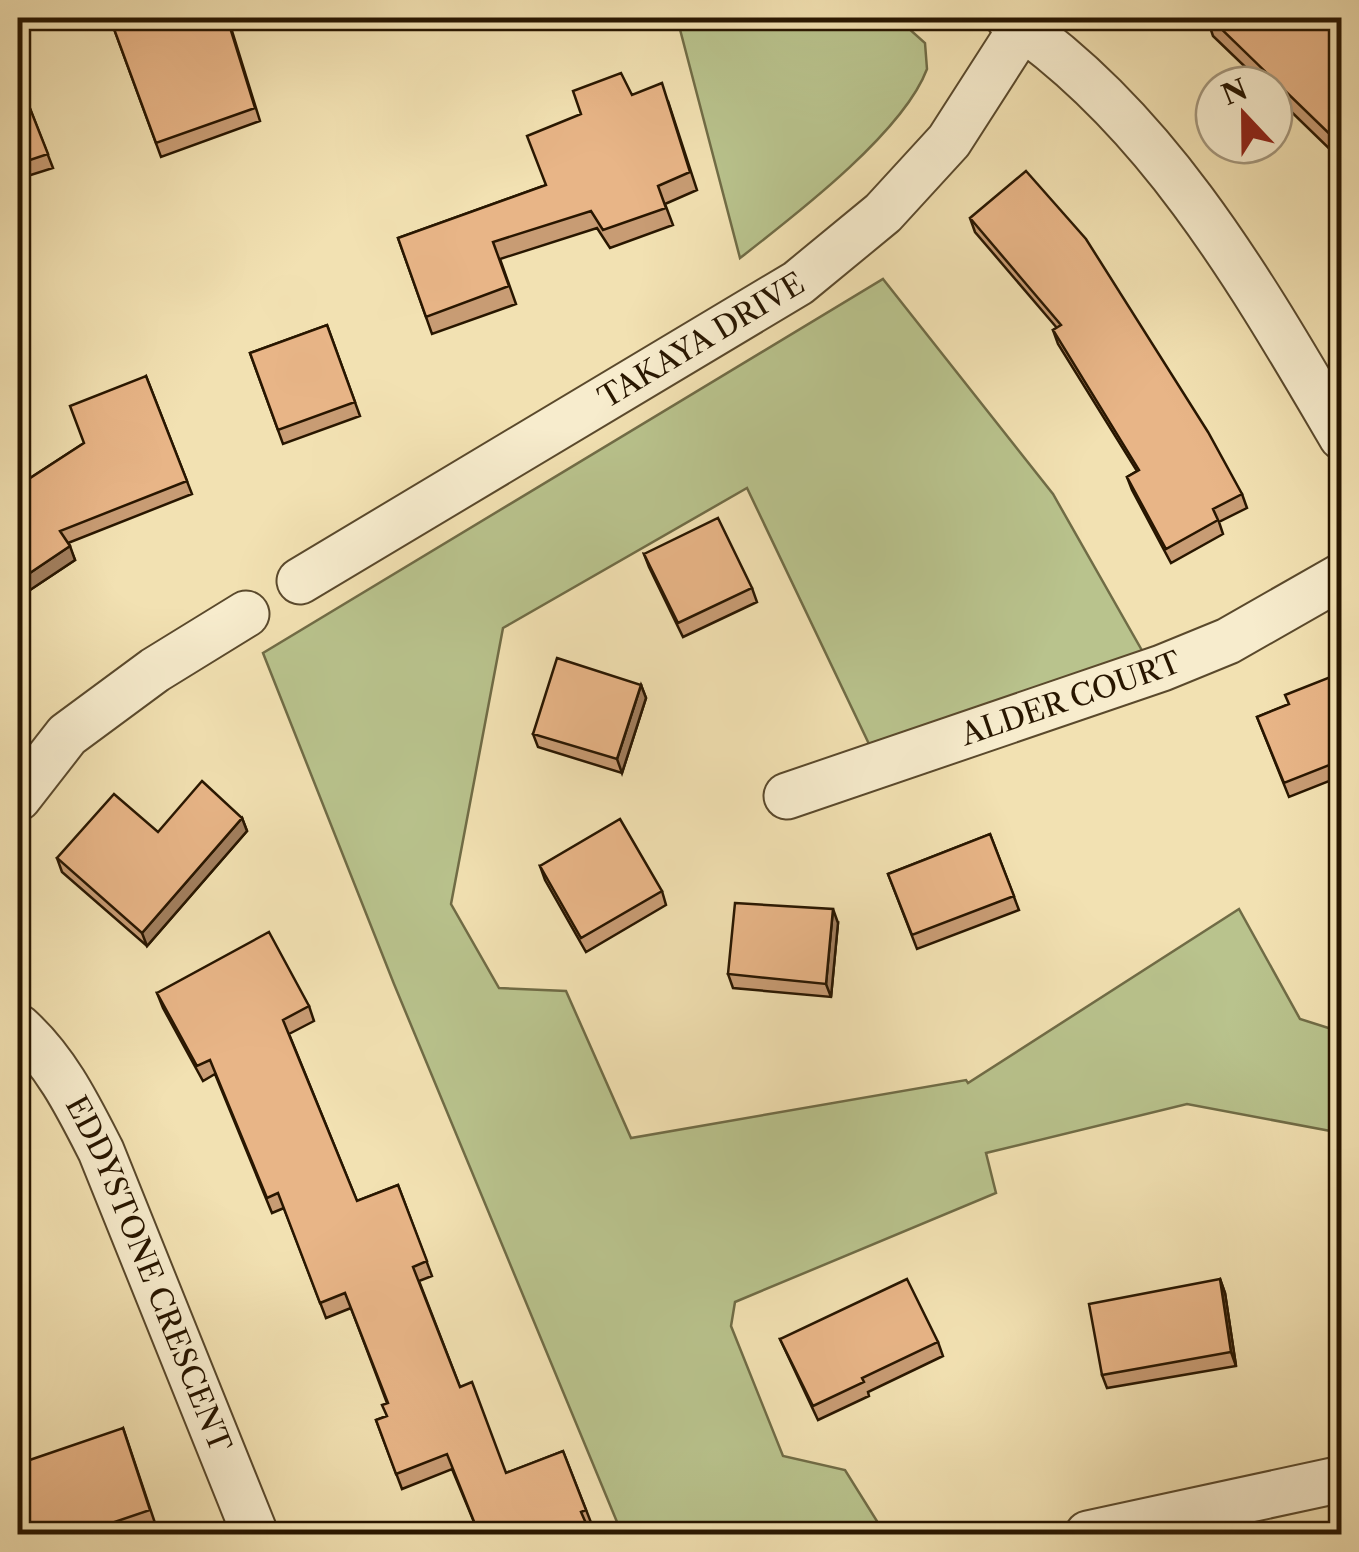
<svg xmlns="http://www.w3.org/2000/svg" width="1359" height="1552" viewBox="0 0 1359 1552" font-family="'Libre Caslon Text',serif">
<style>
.green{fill:#b9c38d;stroke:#706c46;stroke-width:2.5}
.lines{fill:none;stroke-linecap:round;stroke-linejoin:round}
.street-casing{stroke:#5a492c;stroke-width:49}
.street{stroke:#f7eccd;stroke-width:45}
.wall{fill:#c89c74;stroke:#281600;stroke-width:2.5}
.shaded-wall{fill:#a27f5e;stroke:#281600;stroke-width:2.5}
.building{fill:#e8b587;stroke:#281600;stroke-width:2.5}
.labels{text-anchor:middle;stroke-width:8;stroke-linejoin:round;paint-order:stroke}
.street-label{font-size:30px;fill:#281600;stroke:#f7eccd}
</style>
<rect width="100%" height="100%" fill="#f2e1b2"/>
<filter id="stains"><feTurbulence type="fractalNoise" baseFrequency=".002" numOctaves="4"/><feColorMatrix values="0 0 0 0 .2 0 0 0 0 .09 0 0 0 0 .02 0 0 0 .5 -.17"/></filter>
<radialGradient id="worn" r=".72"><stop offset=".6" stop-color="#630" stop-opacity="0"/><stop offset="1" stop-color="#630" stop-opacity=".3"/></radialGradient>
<!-- green -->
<path class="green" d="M677 18H897L925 43 927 69C903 133 794 216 740 258Z
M883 279 1053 494 1144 654 869 744 747 488 503 628 451 904 499 988 566 991 631 1138 966 1080 968 1083 1239 909 1300 1019 1341 1032V1133L1187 1104 986 1153 996 1193 735 1302 731 1326 783 1456 845 1470 885 1534H622L394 984 263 653Z"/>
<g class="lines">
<defs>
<g id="street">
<path d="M1009 18C1159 120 1252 284 1342 437"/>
<path id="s1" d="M300 581 798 283 883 213 949 141 1028 18"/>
<path id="s2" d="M787 796 1162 668 1228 641 1342 576"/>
<path d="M18 798 67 735 155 670 246 614"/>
<path id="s3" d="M18 1027C56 1061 78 1106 101 1151L255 1534"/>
<path d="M1088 1534 1342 1479"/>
</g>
</defs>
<!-- street casing -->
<use href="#street" class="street-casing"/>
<!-- street -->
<use href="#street" class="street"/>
</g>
<!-- wall -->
<path class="wall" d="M110 18H228L260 121 161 157Z
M1207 18H1342V161L1274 95V85H1264L1213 36Z
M18 78 53 168 18 179Z
M632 95 668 101 697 190 665 204 673 225 610 248 597 228 500 259 516 304 432 334 398 238 546 185Z
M970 218 1242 494 1247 508 1219 522 1223 534 1171 563 1132 490 1127 477 1137 471 1058 344 1053 330 1057 328 975 232Z
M327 325 360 416 283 444 250 353Z
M146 376 192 494 68 543 75 560 18 598V486L84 443Z
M644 554 752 588 757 602 683 637 649 567Z
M1342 683V776L1289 797 1257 717Z
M641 685 646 698 622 773 538 747 533 734Z
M242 818 247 831 147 946 62 872 57 858 158 832Z
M990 834 1019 910 917 949 888 874Z
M540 866 662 891 666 905 586 952 545 880Z
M838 923 831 997 733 988 728 974Z
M157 993 309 1006 314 1021 289 1034 357 1201 398 1185 432 1276 419 1281 460 1387 506 1473 563 1451 592 1525 587 1527 590 1534H479L452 1469 402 1489 376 1420 387 1416V1403L351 1308 326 1318 284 1208 272 1213 215 1074 203 1081 163 1008Z
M1220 1279 1225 1293 1236 1366 1107 1388 1102 1375Z
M780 1339 938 1342 943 1356 868 1392 869 1396 818 1420Z
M123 1428 155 1523 124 1534H18Z"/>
<!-- shaded-wall -->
<path class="shaded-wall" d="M70 546 75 560 18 598V581Z
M641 685 646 698 622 773 617 759Z
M242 818 247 831 147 946 142 933Z
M833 909 838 923 831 997 826 984Z
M1220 1279 1225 1293 1236 1366 1231 1352Z"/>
<!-- building -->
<path class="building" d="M110 18H227L255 108 156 143Z
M1210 18H1342V146Z
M621 73 632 95 662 83 690 172 658 186 666 208 603 230 591 211 493 242 509 286 426 317 398 238 546 185 527 136 581 114 573 91Z
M18 78 48 154 18 164Z
M1026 171 1086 239 1208 432 1242 494 1213 509 1218 520 1166 549 1127 477 1139 470 1053 330 1061 325 970 218Z
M327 325 355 402 278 430 250 353Z
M146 376 187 481 60 531 70 546 18 581V486L84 443 70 406Z
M718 518 752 588 678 623 644 554Z
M557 658 641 685 617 759 533 734Z
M1338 674 1342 683V760L1284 783 1257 717 1289 704 1285 695Z
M202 781 242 818 142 933 57 858 114 794 158 832Z
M620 819 662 891 581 938 540 866Z
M990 834 1014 896 912 935 888 874Z
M735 903 833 909 826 984 728 974Z
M269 932 309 1006 283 1020 357 1201 398 1185 427 1261 413 1267 460 1387 472 1382 506 1473 563 1451 586 1510 581 1512 585 1521 551 1534H479L447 1454 396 1474 376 1420 387 1416 382 1405 388 1403 345 1293 320 1303 278 1193 267 1198 210 1060 197 1066 157 993Z
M907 1279 938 1342 862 1378 864 1382 813 1406 780 1339Z
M1220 1279 1231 1352 1102 1375 1089 1304Z
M123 1428 150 1510 79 1534H18V1464Z"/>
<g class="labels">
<!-- street labels -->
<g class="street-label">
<text dy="10" stroke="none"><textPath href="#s1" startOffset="468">TAKAYA DRIVE</textPath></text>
<text dy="10" stroke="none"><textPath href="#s2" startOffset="300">ALDER COURT</textPath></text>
<text dy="10" stroke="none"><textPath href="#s3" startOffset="282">EDDYSTONE CRESCENT</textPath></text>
</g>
</g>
<!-- margin -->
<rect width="1359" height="1552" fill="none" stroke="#f2e1b2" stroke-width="60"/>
<rect x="20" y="20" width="1319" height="1512" fill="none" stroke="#281600" stroke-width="5"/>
<rect x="30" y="30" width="1299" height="1492" fill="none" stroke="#281600" stroke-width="2.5"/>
<!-- north arrow -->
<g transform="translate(1244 115) rotate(338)"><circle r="48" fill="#f7eccd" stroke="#a4967b" stroke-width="2.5"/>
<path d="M0-8L18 38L0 25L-18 38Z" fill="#8f2418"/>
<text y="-15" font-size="28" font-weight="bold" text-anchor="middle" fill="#281600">N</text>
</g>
<rect width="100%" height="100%" filter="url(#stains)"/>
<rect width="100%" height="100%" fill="url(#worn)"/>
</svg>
